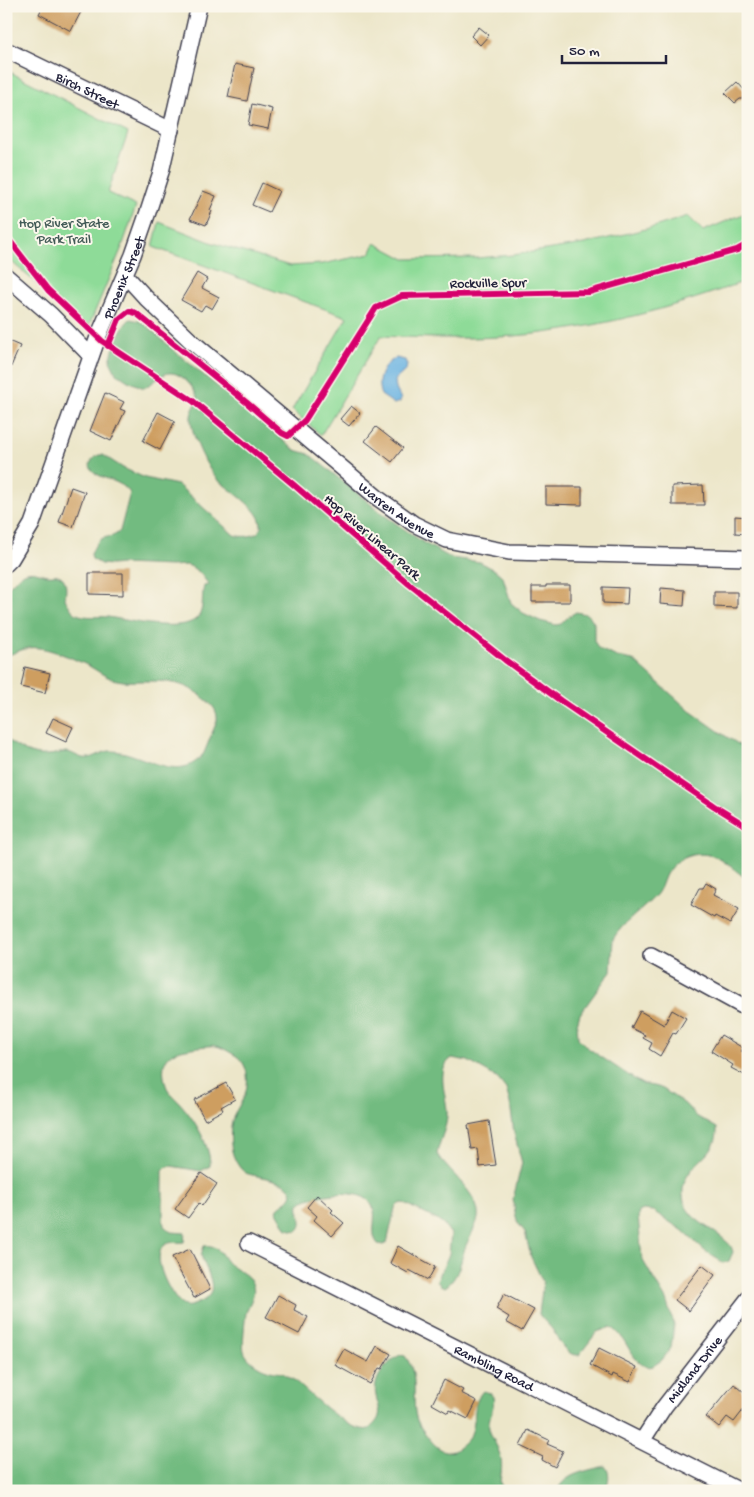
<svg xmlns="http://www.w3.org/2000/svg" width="754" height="1497" viewBox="0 0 754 1497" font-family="'Gochi Hand',sans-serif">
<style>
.green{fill:#8edb98;stroke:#587e6a}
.forest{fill:#72bb80;stroke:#4a6e5e}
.water{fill:#69b2e1;stroke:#466a8e}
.building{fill:#ce9e60}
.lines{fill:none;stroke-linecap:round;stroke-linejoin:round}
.minor-casing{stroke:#403f50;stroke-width:18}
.minor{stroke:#fff;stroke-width:15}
.cycleway-casing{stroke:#fbf7ec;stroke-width:9}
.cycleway{stroke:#d6006c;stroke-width:6}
.labels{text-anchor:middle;stroke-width:4;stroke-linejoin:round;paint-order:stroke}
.street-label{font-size:14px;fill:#22223b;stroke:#fbf7ec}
.park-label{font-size:14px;fill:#425a57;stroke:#fbf7ec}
</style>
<rect width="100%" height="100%" fill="#fbf7ec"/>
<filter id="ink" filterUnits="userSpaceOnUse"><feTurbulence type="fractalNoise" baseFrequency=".02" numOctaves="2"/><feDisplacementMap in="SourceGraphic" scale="10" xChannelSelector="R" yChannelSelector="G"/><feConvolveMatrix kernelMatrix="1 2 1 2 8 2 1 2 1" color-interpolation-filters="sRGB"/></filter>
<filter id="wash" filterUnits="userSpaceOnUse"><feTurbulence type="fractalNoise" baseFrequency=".0096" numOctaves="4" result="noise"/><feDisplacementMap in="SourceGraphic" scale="20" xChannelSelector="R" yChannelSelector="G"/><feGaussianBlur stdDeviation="1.12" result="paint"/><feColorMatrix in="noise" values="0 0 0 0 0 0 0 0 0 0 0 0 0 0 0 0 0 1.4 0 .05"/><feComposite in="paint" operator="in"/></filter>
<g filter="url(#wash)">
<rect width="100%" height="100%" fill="#ece6c9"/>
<!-- green -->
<path class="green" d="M6 70 128 133 108 193 136 206 122 247 88 328 6 257Z
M748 212V280C668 310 585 332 499 337 460 339 421 338 381 336L321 435 292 410 347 317 153 247 159 222 213 243 290 266 322 264 370 254 375 243 405 259 477 258 513 255 584 244 654 227 688 216 703 231Z"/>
<!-- forest -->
<path class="forest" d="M130 319 139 321 147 326 178 354 291 447 295 450 309 454 384 515 424 543 451 558 480 562 495 570 503 577 511 603 523 613 540 621 556 625 561 624 568 617 576 612 586 614 591 618 594 623V641L599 649 617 657 633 660 690 711 727 737 748 750V880C740 874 732 867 723 861 705 849 681 853 668 871 663 878 662 888 656 895 643 910 623 922 613 939L611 971 580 1014 577 1024 578 1038 588 1048 634 1079 642 1084 658 1087 663 1089 685 1104 696 1116 717 1128C719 1157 686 1162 683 1189 680 1218 711 1226 727 1242 730 1244 732 1248 733 1252L729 1261 724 1263 706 1252 682 1230 653 1211 643 1210 639 1212 638 1216 642 1259 666 1300 674 1325 671 1348 662 1360 653 1366 648 1367C631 1363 627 1336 611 1327L597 1332 579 1355C564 1356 559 1339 552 1329 547 1323 542 1319 539 1314L543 1282 531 1257 525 1232 518 1223 515 1213 513 1199 522 1163 514 1133 510 1103 506 1089 498 1079 489 1073 468 1061 452 1058C434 1070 448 1098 447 1115 447 1128 439 1141 437 1154 448 1172 481 1195 478 1218 475 1230 466 1242 463 1254 460 1266 456 1281 445 1287L440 1285 437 1281 449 1254 451 1234 445 1226 437 1220 406 1204C401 1202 398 1204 395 1208L387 1243 383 1245 378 1244C370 1235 376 1222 374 1210 369 1185 320 1194 303 1201L299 1204C297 1214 306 1224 297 1231L287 1229 277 1212 278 1208C281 1205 288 1201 290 1198 301 1180 253 1177 246 1173 239 1169 234 1159 232 1151 230 1142 230 1130 232 1121 234 1113 240 1105 244 1097 250 1082 249 1062 233 1054 216 1044 217 1045 198 1047 188 1049 177 1049 169 1056 161 1063 163 1078 167 1088 171 1096 179 1101 184 1108 196 1122 211 1148 210 1166L201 1171 171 1166 167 1167 163 1171V1217L164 1226 171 1232 185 1233 184 1242C178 1243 170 1241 165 1245 149 1255 170 1295 181 1304 186 1308 191 1306 196 1304 224 1294 207 1274 201 1255L204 1246C218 1244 220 1253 227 1262 233 1269 247 1273 251 1281 258 1294 249 1302 246 1313 245 1320 242 1345 244 1351 246 1359 259 1368 267 1370 272 1372 277 1372 282 1373 287 1375 291 1378 295 1381 309 1393 351 1435 369 1429 373 1425 378 1421 379 1416 381 1409 377 1402 376 1396 372 1379 386 1363 400 1355L405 1356C420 1376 411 1396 416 1417 419 1427 426 1435 433 1443 439 1449 445 1453 454 1451 460 1447 468 1441 471 1434 477 1420 471 1404 483 1391 488 1392 491 1393 493 1397 496 1407 487 1418 489 1429 491 1438 498 1446 500 1455 503 1464 501 1473 500 1483L505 1491H6V739C19 748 31 757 48 755 55 755 60 752 67 752 75 753 80 760 89 758 96 757 103 751 111 751 142 751 179 787 204 753L217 721C218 710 212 705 205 699 184 681 167 681 140 681 133 681 125 682 117 680 106 678 97 670 87 665 72 658 44 645 28 648 20 650 14 653 6 656V589C12 584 19 574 27 572 34 570 40 574 47 575 51 576 54 574 58 575 68 578 66 591 65 599 68 604 72 612 77 614 84 618 100 616 108 617 128 620 179 633 196 619 205 612 201 596 204 586L209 585 200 573 192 567 187 565 171 566 121 564 111 565 101 564 92 559 91 554C101 529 108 543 120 531L130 493C121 479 100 480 92 470 87 464 93 458 99 455H103L123 468 145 478 178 485 234 535C242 538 263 537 261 524 259 507 227 489 216 478 206 467 190 432 191 417 191 411 196 405 198 399 195 388 179 368 165 374 157 378 151 385 144 388L128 381 116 373 110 361C114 346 119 329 130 319Z
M605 1466C611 1474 609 1483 604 1491H557C565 1473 587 1471 605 1466Z"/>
<!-- water -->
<path class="water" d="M396 358 405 360 407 365 406 370 395 380 396 389 401 399 400 402 394 404 381 395C375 381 382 365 396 358Z"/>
<g id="blocks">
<!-- building -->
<path class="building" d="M43 6H84L71 31 39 14Z
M479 27 489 35 480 45 471 36Z
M235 64 254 68 247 101 228 97Z
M737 82 748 94 742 99H740L735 103 725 93Z
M252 104 272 109 268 129 248 125Z
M262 183 279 191 269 212 252 205Z
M203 191 216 196 210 210 212 211 206 225 190 219Z
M197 273 207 279 202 288 219 297 212 309 205 305 201 311 181 300Z
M6 340 20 346 6 378Z
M105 393 124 402 120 409 125 411 111 441 90 431Z
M351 406 360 413 349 426 340 419Z
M158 412 175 421 160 450 143 441Z
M376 427 403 448 392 462 365 441Z
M703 485 704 505H672V486Z
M71 487 85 492 73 527 59 522Z
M546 487H582V505L546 504Z
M735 516 748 517V534L735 533Z
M89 573H123V595L89 594Z
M546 585H570V602H532V587H546Z
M603 587 628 588 627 604 603 603Z
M661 588 685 590 684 606 660 604Z
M714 592H737V608L714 607Z
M25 667 50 673 45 693 21 687Z
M53 718 73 727 66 742 46 733Z
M706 883 716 889 713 895 739 909 730 924 715 916 714 918 691 905 700 888H703Z
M672 1010 686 1018 676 1034 673 1033 660 1056 649 1049 652 1043 643 1038 645 1035 631 1028 640 1011 664 1025Z
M721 1035 743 1048 741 1051 748 1055V1077L731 1068 733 1065 711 1051Z
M226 1083 235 1099 221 1107 223 1110 205 1120 194 1100Z
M489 1121 496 1165 480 1167 478 1149 472 1150 468 1125Z
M201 1173 217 1184 202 1206 199 1203 188 1218 175 1209Z
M317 1195 333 1210 331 1212 344 1223 332 1236 314 1220 317 1216 307 1207Z
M398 1246 435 1267 428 1280 409 1270 408 1273 390 1263Z
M190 1249 210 1289 194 1298 172 1257Z
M702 1265 715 1275 689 1311 675 1300Z
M504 1294 534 1310 522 1331 506 1322 509 1317 496 1309Z
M278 1295 296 1305 294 1310 308 1317 299 1334 266 1317Z
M377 1346 391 1354 382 1369 379 1368 370 1384 335 1365 344 1349 368 1362Z
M599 1348 637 1367 630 1382 613 1374 612 1377 590 1365Z
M444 1380 463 1390 461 1393 477 1401 468 1419 450 1410 448 1413 432 1404Z
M734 1384 748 1395V1404L734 1422 727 1417 719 1427 706 1417Z
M528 1430 549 1440 547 1444 563 1451 555 1467 542 1460 543 1457 520 1446Z"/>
</g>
</g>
<g filter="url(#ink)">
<use href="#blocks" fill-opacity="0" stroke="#403f50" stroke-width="1"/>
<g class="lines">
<defs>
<g id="minor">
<path id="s1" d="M6 50 171 130"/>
<path id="s2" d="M125 275 146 298 190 340 379 499 414 524 447 540 509 552 748 558"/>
<path d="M6 276 51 315 91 356"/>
<path id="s3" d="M6 564 11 559 32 524 98 337 133 255 148 212 161 172 199 6"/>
<path d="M651 956 748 1009"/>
<path id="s4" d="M249 1243 740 1491"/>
<path id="s5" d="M642 1441 664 1407 748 1299"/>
</g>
</defs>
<!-- minor casing -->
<use href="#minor" class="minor-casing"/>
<!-- minor -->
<use href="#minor" class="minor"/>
<defs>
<path id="cycleway" d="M6 236 48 290 102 341 193 401 294 485 409 584 505 660 561 701 714 806 748 827
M108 346 119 319 129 311 136 313 246 402 282 433 288 436 305 420 376 308 402 296 589 292 737 250 748 244"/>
</defs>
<!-- cycleway casing -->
<use href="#cycleway" class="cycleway-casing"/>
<!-- cycleway -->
<use href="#cycleway" class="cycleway"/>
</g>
</g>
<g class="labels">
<!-- street labels -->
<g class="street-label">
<text dy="5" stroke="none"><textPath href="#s1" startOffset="91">Birch Street</textPath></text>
<text dy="5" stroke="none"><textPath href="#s3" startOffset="311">Phoenix Street</textPath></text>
<text transform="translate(488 282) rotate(-1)" y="5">Rockville Spur</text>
<text dy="5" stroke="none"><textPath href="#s2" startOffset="360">Warren Avenue</textPath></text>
<text transform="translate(373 536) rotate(41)" y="5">Hop River Linear Park</text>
<text dy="5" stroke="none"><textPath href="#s4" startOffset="275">Rambling Road</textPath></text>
<text dy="5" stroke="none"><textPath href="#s5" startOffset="89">Midland Drive</textPath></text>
</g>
<!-- park labels -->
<g class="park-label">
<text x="64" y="227">Hop River State<tspan x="64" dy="16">Park Trail</tspan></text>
</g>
</g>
<!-- margin -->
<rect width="754" height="1497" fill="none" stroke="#fbf7ec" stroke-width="25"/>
<!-- scale -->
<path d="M562 55v8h104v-8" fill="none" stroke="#22223b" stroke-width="2.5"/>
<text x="569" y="55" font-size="15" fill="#22223b" stroke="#fbf7ec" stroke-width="4" paint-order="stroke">50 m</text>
</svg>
